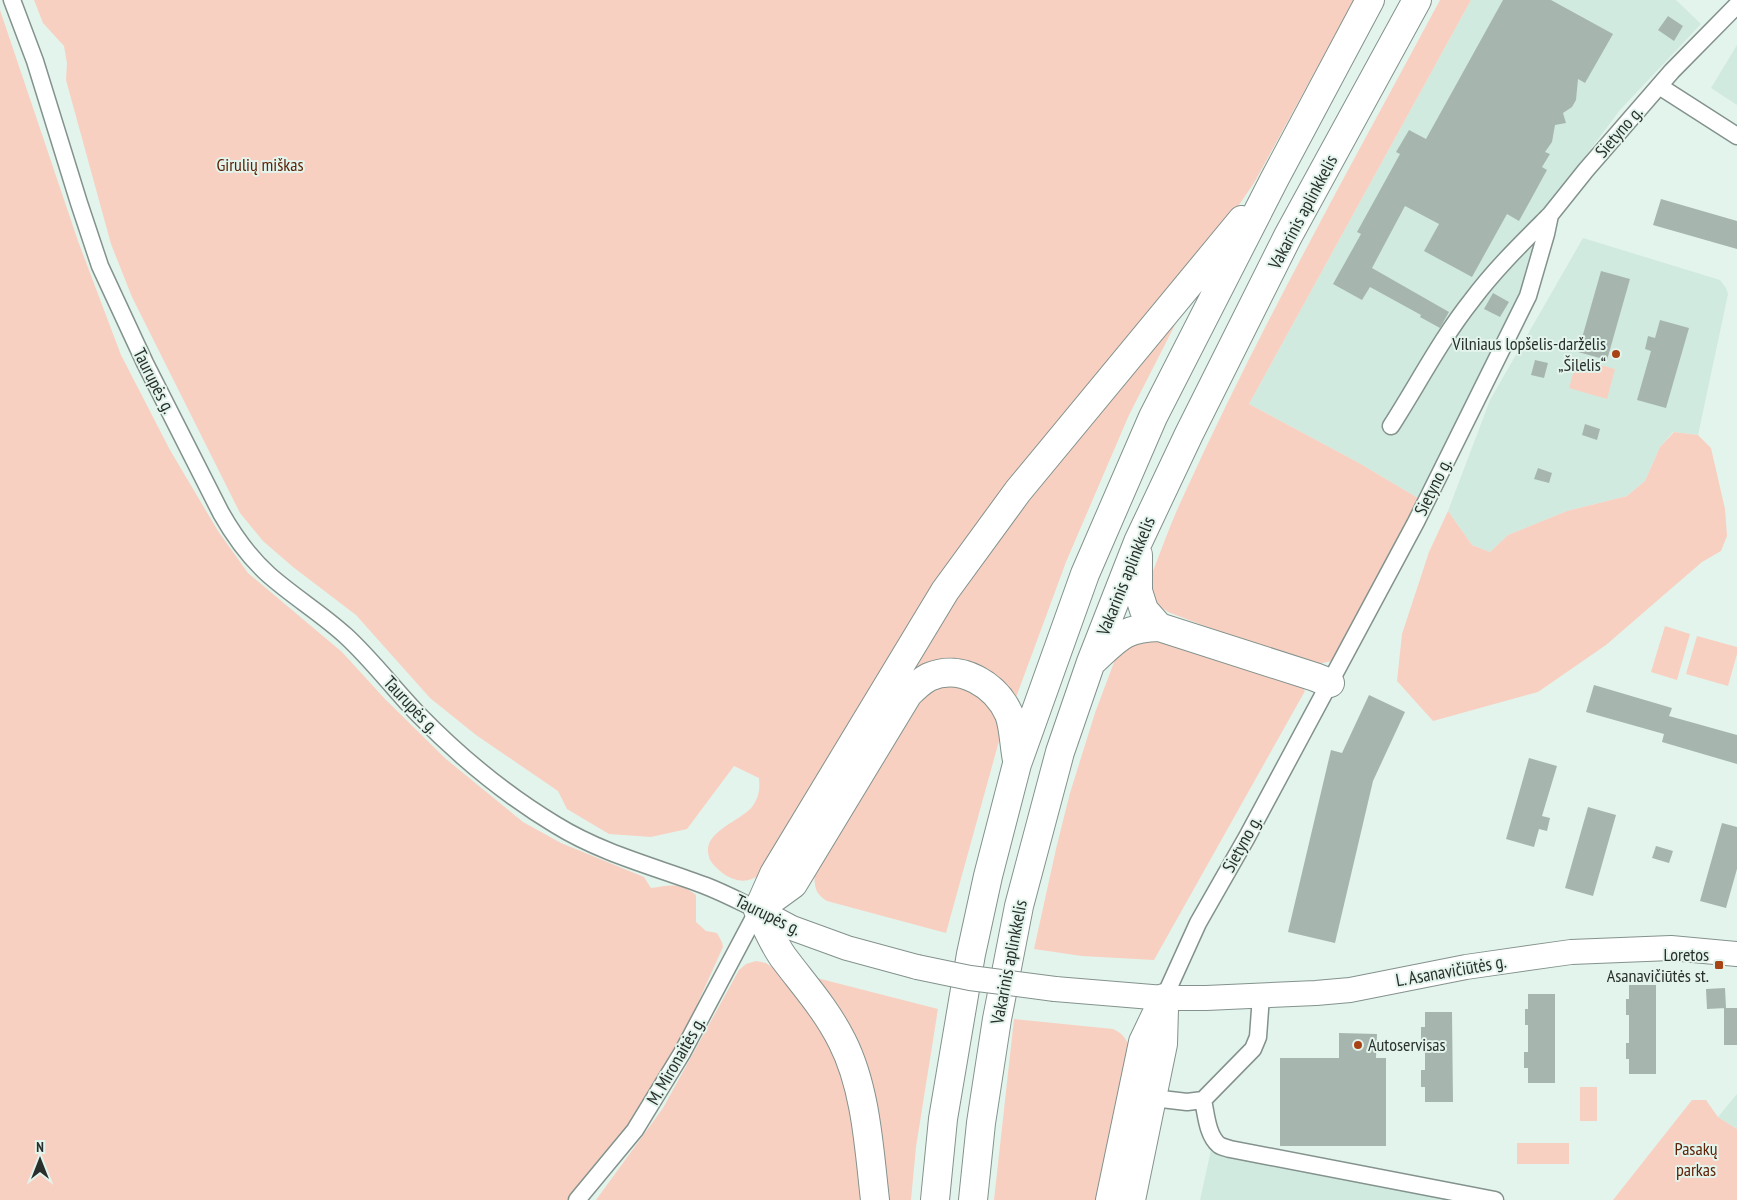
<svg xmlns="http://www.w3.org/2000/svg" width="1737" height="1200" viewBox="0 0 1737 1200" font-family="'PT Sans Narrow',sans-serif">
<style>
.built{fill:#d1eadf}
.green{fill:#f8d0c1}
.building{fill:#a6b6af}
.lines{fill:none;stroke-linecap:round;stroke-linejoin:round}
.street-casing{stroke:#83928c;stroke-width:19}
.secondary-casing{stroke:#83928c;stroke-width:26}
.highway-casing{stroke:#83928c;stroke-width:30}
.street{stroke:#fff;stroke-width:16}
.secondary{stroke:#fff;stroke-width:24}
.highway{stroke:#fff;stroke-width:28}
.secondary-bridge-casing{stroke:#83928c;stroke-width:26;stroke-linecap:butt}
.secondary-bridge{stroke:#fff;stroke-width:24}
.poi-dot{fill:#a84315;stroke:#e3f4ec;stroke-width:2}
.labels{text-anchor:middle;stroke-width:4;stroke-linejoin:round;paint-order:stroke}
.street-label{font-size:18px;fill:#292f2c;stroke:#e3f4ec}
.park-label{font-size:18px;fill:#5f2206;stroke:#e3f4ec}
.poi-label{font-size:18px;fill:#292f2c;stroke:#e3f4ec;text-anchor:end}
</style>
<rect width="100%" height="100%" fill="#e3f4ec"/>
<!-- built -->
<path class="built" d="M1471 0H1676L1701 24 1620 110 1569 178 1517 302 1418 498 1359 463 1249 404Z
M1737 45V105L1711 88Z
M1583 238 1720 280 1726 288 1728 294 1698 435 1673 432 1660 447 1645 481 1627 496 1567 511 1508 535 1490 552 1472 545 1448 511 1490 400Z
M1737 1094V1129L1718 1117Z
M1211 1150 1463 1200H1200Z"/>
<!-- green -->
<path class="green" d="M34 0H1354L1254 183 1217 237 1127 351 762 874C753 879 747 882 737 880 726 877 719 871 712 863 709 859 709 857 708 852 706 831 740 821 752 807 759 798 760 789 759 778L734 766 687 829 651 837 609 834 567 809 558 791 476 735 430 698 356 615 293 567 263 541 240 513 132 297 111 244 66 80 67 63 64 46 43 23Z
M1440 0H1471L1249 404 1359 463 1418 498 1341 650 1332 661 1313 665 1296 661 1168 612C1153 602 1150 592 1152 574 1162 548 1171 522 1183 497 1260 327 1352 164 1440 0Z
M0 10 78 241 121 355 170 450 218 531 248 573 342 652 385 699 446 759 523 822 561 843 644 877 651 888C670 885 680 882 696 895V922L706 931 717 933 722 942 723 947 673 1058 642 1107 615 1144 568 1200H0Z
M1177 321 1129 415 1066 562 1014 703 1007 691 905 682 950 605 1022 505Z
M1577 359 1615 369 1607 399 1569 388Z
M1674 432 1698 435 1711 448 1725 509 1727 536 1721 551 1702 562 1606 645 1538 692 1433 721 1397 681 1402 634 1429 552 1448 511 1472 545 1490 552 1508 535 1567 511 1627 496 1645 481 1660 447Z
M1665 626 1690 634 1677 680 1651 672Z
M1142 635 1298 681 1305 691 1154 960 1082 956 1034 949 1056 849 1070 793 1095 713 1119 649Z
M1697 636 1737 647V654L1728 686 1686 674Z
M956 685 981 694 1002 727 999 741 946 933 827 901C814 893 815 886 814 872L919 697 943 686Z
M756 961 766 963 773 968 811 1007 843 1065 865 1200H596L663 1108 739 970 746 964Z
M813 977 938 1009 916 1147 911 1200H886Z
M1014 1019 1113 1029C1124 1034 1126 1039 1131 1050L1101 1200H994Z
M1580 1087H1597V1121H1580Z
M1692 1100H1706L1718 1117 1737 1129V1200H1613Z
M1517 1143H1569V1164H1517Z"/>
<!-- building -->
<path class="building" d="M1503 0H1551L1613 34 1585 83 1578 79 1576 100 1572 107 1563 113 1566 123 1555 125 1552 142 1545 152 1550 154 1542 167 1547 170 1519 221 1507 214 1472 277 1424 251 1439 224 1405 206 1372 268 1449 312 1440 328 1420 317 1421 315 1370 287 1362 300 1333 284 1361 234 1357 232 1400 154 1396 152 1409 130 1426 139Z
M1668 16 1683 26 1674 41 1658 30Z
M1661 199 1737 221V249L1653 225Z
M1601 271 1630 279 1607 360 1578 352Z
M1493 293 1509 302 1500 317 1484 309Z
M1660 320 1689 328 1666 408 1637 400 1651 351 1645 349 1648 336 1655 338Z
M1535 360 1548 363 1544 378 1531 375Z
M1585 424 1600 429 1597 440 1582 435Z
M1538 468 1552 473 1549 483 1534 479Z
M1594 685 1672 708 1669 716 1737 735V764L1662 742 1664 734 1586 712Z
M1369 695 1405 712 1373 781 1335 943 1288 932 1331 750 1342 753Z
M1529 758 1557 766 1542 816 1550 818 1547 831 1539 829 1534 847 1506 839Z
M1588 807 1616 815 1593 896 1565 888Z
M1722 823 1737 827V869L1726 908 1700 901Z
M1656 846 1673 851 1669 863 1652 858Z
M1629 985H1656V1074H1629V1059H1626V1043H1629V1015H1626V999H1629Z
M1725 988 1726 1008 1707 1009 1706 989Z
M1528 994H1555V1083H1528V1068H1524V1052H1528V1025H1525V1009H1528Z
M1724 1008H1737V1045H1724Z
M1425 1012H1452L1453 1102H1425V1087H1421V1070H1425V1044H1421V1027H1425Z
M1339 1033 1377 1034 1376 1058H1386V1146H1280V1058H1339Z"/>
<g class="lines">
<defs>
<path id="street" d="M12 0 35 61 79 203 100 266 145 363 221 513C234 536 249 557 269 575 294 597 322 614 346 636 372 660 393 688 418 714 459 756 506 795 556 825 603 854 656 867 706 886 724 893 741 902 758 910L682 1053 635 1130 577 1200
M1659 86 1737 136
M1391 426C1418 384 1441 339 1472 300 1495 269 1523 242 1550 215
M1164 998 1198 923 1247 837 1416 522 1528 296 1546 234 1550 215 1586 170 1672 71 1737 5
M1153 1098 1187 1102 1203 1100 1253 1049 1258 1037 1261 996
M1203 1100C1206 1113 1207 1135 1219 1145 1222 1147 1227 1148 1230 1149L1495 1200"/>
<path id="secondary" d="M758 910 792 928 847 948 917 967
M1055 989 1164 998H1206L1316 993 1350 990 1466 967 1571 952 1671 948 1737 954"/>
<path id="highway" d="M1138 555V591L1144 610 1159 627
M1094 660C1119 637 1124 628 1159 627L1315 677 1330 683
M760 908 793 884 908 694C914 688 921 681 929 677 961 663 996 685 1009 714 1014 727 1014 746 1017 760
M758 910 774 874 945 591 1018 491 1242 220
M758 910C766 925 773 943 783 957 804 985 826 1009 842 1041 866 1088 869 1148 875 1200
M935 1200 943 1119 971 954 988 876 1017 764 1085 574 1153 417 1274 180 1370 0
M973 1200 981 1123 997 1019 1019 906 1060 752 1091 662 1138 542 1189 434 1288 236 1417 0
M1110 1200 1143 1042 1164 998
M1131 1200 1163 1044 1164 1009"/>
</defs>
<!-- street casing -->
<use href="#street" class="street-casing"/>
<!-- secondary casing -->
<use href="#secondary" class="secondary-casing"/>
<!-- highway casing -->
<use href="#highway" class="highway-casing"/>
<!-- street -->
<use href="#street" class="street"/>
<!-- secondary -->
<use href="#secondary" class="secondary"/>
<!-- highway -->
<use href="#highway" class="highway"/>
<defs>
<path id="secondary-bridge" d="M917 967 970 978 1055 989"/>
</defs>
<!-- secondary-bridge casing -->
<use href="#secondary-bridge" class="secondary-bridge-casing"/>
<!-- secondary-bridge -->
<use href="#secondary-bridge" class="secondary-bridge"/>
</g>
<!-- markers -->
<g class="poi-dot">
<circle cx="1616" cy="354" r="5"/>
<rect x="1714" y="960" width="10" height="10" rx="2.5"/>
<circle cx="1358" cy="1045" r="5"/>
</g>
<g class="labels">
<!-- street labels -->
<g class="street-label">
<text transform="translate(1619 132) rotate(-49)" y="6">Sietyno g.</text>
<text transform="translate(1303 212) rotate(-62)" y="6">Vakarinis aplinkkelis</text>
<text transform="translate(154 381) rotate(63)" y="6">Taurupės g.</text>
<text transform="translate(1433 487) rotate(-64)" y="6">Sietyno g.</text>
<text transform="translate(1126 576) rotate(-68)" y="6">Vakarinis aplinkkelis</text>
<text transform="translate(411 705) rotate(47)" y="6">Taurupės g.</text>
<text transform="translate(1242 844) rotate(-61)" y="6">Sietyno g.</text>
<text transform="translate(768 915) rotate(26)" y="6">Taurupės g.</text>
<text transform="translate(1009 962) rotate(-79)" y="6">Vakarinis aplinkkelis</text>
<text transform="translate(1451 971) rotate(-10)" y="6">L. Asanavičiūtės g.</text>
<text transform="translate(676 1061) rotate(-60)" y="6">M. Mironaitės g.</text>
</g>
<!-- park labels -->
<g class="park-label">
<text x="260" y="171">Girulių miškas</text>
<text x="1696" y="1155">Pasakų<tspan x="1696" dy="21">parkas</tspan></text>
</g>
<!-- poi labels -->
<g class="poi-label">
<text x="1606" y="350">Vilniaus lopšelis-darželis<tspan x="1606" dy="21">„Šilelis“</tspan></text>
<text x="1709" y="961">Loretos<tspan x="1709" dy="21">Asanavičiūtės st.</tspan></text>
<text x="1368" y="1051" text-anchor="start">Autoservisas</text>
</g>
</g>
<!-- north arrow -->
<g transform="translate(40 1160)" stroke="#e3f4ec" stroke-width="4" paint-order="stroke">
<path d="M0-4L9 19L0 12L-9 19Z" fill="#292f2c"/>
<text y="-8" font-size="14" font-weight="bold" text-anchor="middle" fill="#292f2c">N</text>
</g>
</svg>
